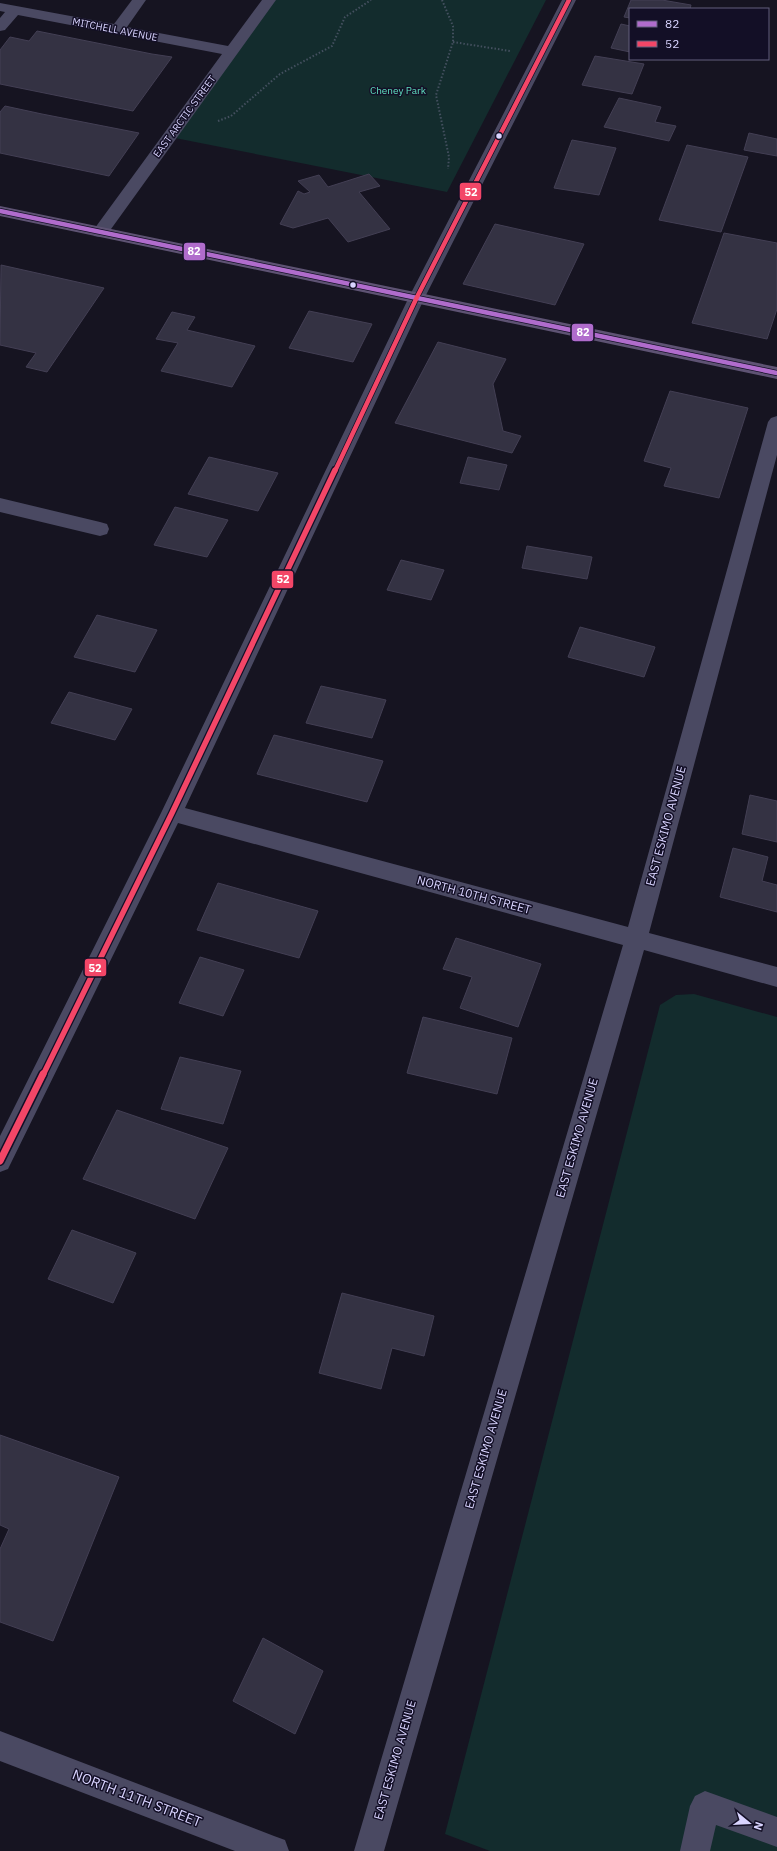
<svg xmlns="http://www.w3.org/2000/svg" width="777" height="1851" viewBox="0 0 777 1851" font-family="'IBM Plex Sans',sans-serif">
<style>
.green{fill:#132c2d}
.building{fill:#343243;stroke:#433f54}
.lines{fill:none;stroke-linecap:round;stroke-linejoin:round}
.path{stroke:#44505f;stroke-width:2;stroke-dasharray:1.5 2;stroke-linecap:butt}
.minor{fill:#4a4962;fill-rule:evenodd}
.major{fill:#5e5373;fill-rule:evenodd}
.bus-1-casing{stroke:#130f26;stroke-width:6}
.bus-2-far2-casing{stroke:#130f26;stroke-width:6}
.bus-2-far1-casing{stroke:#130f26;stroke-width:8}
.bus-2-casing{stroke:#130f26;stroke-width:10}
.bus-1{stroke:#b06ccc;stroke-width:4.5}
.bus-2-far2{stroke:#f34667;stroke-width:4.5}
.bus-2-far1{stroke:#f34667;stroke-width:5.5}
.bus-2{stroke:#f34667;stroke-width:7}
.bus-dot{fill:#d9d4ff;stroke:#130f26;stroke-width:1.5}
.labels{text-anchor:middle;stroke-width:3;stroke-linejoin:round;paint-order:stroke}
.far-street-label{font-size:10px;fill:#d9d4ff;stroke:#130f26}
.far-park-label{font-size:10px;fill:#5fe0c0;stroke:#130f26}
.street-label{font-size:12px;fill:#d9d4ff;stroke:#130f26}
.near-street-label{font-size:14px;fill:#d9d4ff;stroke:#130f26}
.line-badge{stroke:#130f26;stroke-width:1.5}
.badge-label{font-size:11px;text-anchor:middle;font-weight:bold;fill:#fff}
</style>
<rect width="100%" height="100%" fill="#161421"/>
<!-- green -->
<path class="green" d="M269 0H546L447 192 170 137Z
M694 994 777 1017V1851H490L445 1834 660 1005 676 995Z"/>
<!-- building -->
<path class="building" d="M631 0H662L691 5 690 9H630V18L624 17Z
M621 24 630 26V52L611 48Z
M37 31 152 54 172 57 133 111 0 84V50L10 37 29 41Z
M595 56 644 64 632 94 582 85Z
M619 98 661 107 655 122 676 126 669 141 604 127Z
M5 106 42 114 139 133 109 176 0 153V112Z
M749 133 777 139V156L744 150Z
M572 140 616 148 599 195 554 188Z
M687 145 748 157 721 232 659 220Z
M369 174 380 186 359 192 390 229 348 242 328 218 293 228 280 224 298 191 304 194 310 192 298 181 319 175 328 187Z
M495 224 584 244 555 305 463 284Z
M724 233 777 243V309L767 339 692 323Z
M1 265 104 288 47 372 26 367 36 353 0 345Z
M309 311 372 324 353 362 289 348Z
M172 312 195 317 187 330 255 346 232 387 161 371 178 343 156 339Z
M438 342 506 359 493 384 503 431 521 436 512 453 395 423Z
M670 391 748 408 719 498 664 486 671 468 644 461Z
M209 457 278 473 258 511 188 494Z
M468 457 507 465 499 490 460 483Z
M175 507 228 520 207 557 154 545Z
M527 546 592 557 587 579 522 568Z
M401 560 444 570 431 600 387 590Z
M97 615 157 630 135 672 74 657Z
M580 627 655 647 644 677 568 657Z
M321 686 386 700 372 738 306 723Z
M69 692 132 709 115 740 51 723Z
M274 735 383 761 367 802 257 774Z
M750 795 777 801V842L742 834Z
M733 848 768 857 762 881 777 885V912L720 897Z
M218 883 318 911 299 958 197 930Z
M456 938 541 964 518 1027 460 1008 472 977 443 969Z
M200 957 244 970 223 1016 179 1003Z
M423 1017 512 1038 497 1094 407 1073Z
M180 1057 241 1071 223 1124 161 1109Z
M117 1110 228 1148 195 1219 83 1179Z
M72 1230 136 1253 113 1303 48 1279Z
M342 1293 434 1316 424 1356 392 1348 381 1389 319 1373Z
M0 1435 119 1477 53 1641 0 1622V1549L9 1529 0 1525Z
M263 1638 323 1671 295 1734 233 1701Z"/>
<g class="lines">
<!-- path -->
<path class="path" d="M442 0 453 26V42L436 95 449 157 448 169
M453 42 510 51
M218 121 231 116 280 74 332 46 345 17 371 0"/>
<!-- minor -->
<path class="minor" d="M132 0H146L127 27 228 46 262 0H276L106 236 100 237 94 236 92 232 222 54 18 15 5 30 0 31V18L5 12 0 11V3L114 24Z
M562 0H576L425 297 185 808 628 927 768 422 771 418 777 416V455L649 933 777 967V987L644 950 384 1851H354L623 945 178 823 8 1169 0 1172V1136L161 813 409 297Z
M0 498 100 522 107 524 109 529 107 534 100 536 0 512Z
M0 1731 274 1836 285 1840 289 1851H235L0 1761Z
M705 1791 777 1817V1847L716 1825 710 1851H680L690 1806 695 1796Z"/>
<!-- major -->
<path class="major" d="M0 206 777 367V379L0 216Z"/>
<defs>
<path id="bus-1" d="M0 211 777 373"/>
<path id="bus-2-far2" d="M335 471 417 297 569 0"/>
<path id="bus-2-far1" d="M43 1075 172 813 335 470"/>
<path id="bus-2" d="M0 1161 43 1074"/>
</defs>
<!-- bus-1 casing -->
<use href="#bus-1" class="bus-1-casing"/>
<!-- bus-2-far2 casing -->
<use href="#bus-2-far2" class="bus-2-far2-casing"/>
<!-- bus-2-far1 casing -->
<use href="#bus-2-far1" class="bus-2-far1-casing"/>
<!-- bus-2 casing -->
<use href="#bus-2" class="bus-2-casing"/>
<!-- bus-1 -->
<use href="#bus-1" class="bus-1"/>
<!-- bus-2-far2 -->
<use href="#bus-2-far2" class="bus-2-far2"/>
<!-- bus-2-far1 -->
<use href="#bus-2-far1" class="bus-2-far1"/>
<!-- bus-2 -->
<use href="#bus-2" class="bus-2"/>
</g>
<!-- markers -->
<g class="bus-dot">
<circle cx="499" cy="136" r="3.5"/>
<circle cx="353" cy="285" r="3.5"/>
</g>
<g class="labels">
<!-- far-street labels -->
<g class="far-street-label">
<text transform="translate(115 29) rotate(11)" y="4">MITCHELL AVENUE</text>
<text transform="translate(184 116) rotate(-54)" y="4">EAST ARCTIC STREET</text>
</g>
<!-- far-park labels -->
<g class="far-park-label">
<text x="398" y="94">Cheney Park</text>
</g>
<!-- street labels -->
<g class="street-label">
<text transform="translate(666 826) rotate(-75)" y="4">EAST ESKIMO AVENUE</text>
<text transform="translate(474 895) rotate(15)" y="4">NORTH 10TH STREET</text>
<text transform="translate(577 1138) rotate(-74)" y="4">EAST ESKIMO AVENUE</text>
<text transform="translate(486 1449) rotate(-74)" y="4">EAST ESKIMO AVENUE</text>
<text transform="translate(395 1760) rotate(-74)" y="4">EAST ESKIMO AVENUE</text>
</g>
<!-- near-street labels -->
<g class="near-street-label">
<text transform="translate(137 1798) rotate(21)" y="5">NORTH 11TH STREET</text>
</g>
</g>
<g class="line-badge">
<rect x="459" y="182" width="23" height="19" rx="4" fill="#f34667"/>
<rect x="183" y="242" width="23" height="19" rx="4" fill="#b06ccc"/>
<rect x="571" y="323" width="23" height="19" rx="4" fill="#b06ccc"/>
<rect x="271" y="570" width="23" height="19" rx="4" fill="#f34667"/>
<rect x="84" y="958" width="23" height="19" rx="4" fill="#f34667"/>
</g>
<g class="badge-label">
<text x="471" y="196">52</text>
<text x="194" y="255">82</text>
<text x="583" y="336">82</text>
<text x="283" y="583">52</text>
<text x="95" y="972">52</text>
</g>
<!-- legend -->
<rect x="629" y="8" width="140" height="52" fill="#130f26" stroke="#625e7d"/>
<rect x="637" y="21" width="20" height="6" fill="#b06ccc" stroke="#625e7d"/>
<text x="665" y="28" font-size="12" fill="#d9d4ff">82</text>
<rect x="637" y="41" width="20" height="6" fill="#f34667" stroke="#625e7d"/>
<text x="665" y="48" font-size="12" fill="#d9d4ff">52</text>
<!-- north arrow -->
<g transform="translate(749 1823) rotate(108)" stroke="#130f26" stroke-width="3" paint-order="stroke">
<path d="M0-3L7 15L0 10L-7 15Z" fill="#d9d4ff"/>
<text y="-6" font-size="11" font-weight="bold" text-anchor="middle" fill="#d9d4ff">N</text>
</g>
</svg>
